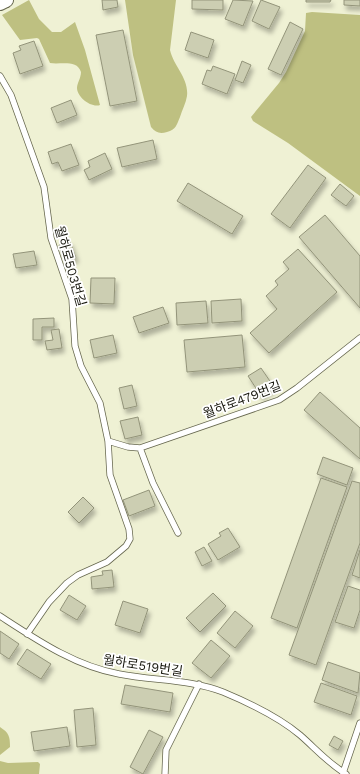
<svg xmlns="http://www.w3.org/2000/svg" width="360" height="774" viewBox="0 0 360 774" font-family="'Work Sans','Noto Sans KR',sans-serif">
<style>
.green{fill:#bec081}
.building{fill:#ccceb2;stroke:#93947a;filter:url(#shadow)}
.lines{fill:none;stroke-linecap:round;stroke-linejoin:round}
.service-casing{stroke:#66674e;stroke-width:7}
.tertiary-casing{stroke:#66674e;stroke-width:16}
.service{stroke:#fff;stroke-width:5.5}
.tertiary{stroke:#fff;stroke-width:14}
.labels{text-anchor:middle;stroke-width:3.5;stroke-linejoin:round;paint-order:stroke}
.street-label{font-size:13px;fill:#19190f;stroke:#fff}
</style>
<defs>
<filter id="shadow"><feDropShadow dx="2.5" dy="4.5" stdDeviation="2" flood-color="#0004"/></filter>
</defs>
<rect width="100%" height="100%" fill="#eff1d4"/>
<!-- green -->
<path class="green" d="M29 0 39 19 52 32H61L75 22 85 50 100 105C91 108 77 97 77 88 77 83 81 78 81 72 77 59 60 65 50 63L39 39 37 38 20 40 2 15Z
M125 0H176L170 50C174 67 189 78 187 96 186 103 182 110 180 117 177 124 176 130 167 132 160 134 156 133 151 127L133 55Z
M312 12 360 15V196L288 143 253 121 251 117 279 83 286 72 305 31 306 13Z
M0 727C9 733 10 736 10 747L0 755Z
M0 761 8 763 38 762 40 764 39 774H0Z"/>
<!-- building -->
<path class="building" d="M102 0H117L118 7 103 10Z
M192 0H223V10L192 9Z
M233 0 253 1 243 26 225 19Z
M261 0 280 7 269 29 252 21Z
M306 0H331L330 2H306Z
M344 0H360V6L344 5Z
M290 22 303 29 281 75 268 69Z
M123 30 137 101 110 106 96 35Z
M191 32 214 40 208 58 185 50Z
M34 41 43 66 20 74 13 53 21 50 19 46Z
M242 61 251 65 243 83 235 80Z
M213 66 235 74 227 94 202 84 207 70 211 71Z
M71 100 77 115 57 123 51 108Z
M153 140 157 159 122 167 117 148Z
M71 144 79 165 62 171 58 162 52 164 48 152Z
M105 153 112 169 89 180 84 170 90 167 88 161Z
M308 165 326 178 290 228 271 214Z
M188 183 243 216 232 234 177 201Z
M340 184 354 196 346 206 331 195Z
M325 215 360 256V308L299 237Z
M70 241 76 258 65 262 59 245Z
M298 249 337 292 269 353 250 333 277 309 266 296 278 285 275 281 289 269 283 262Z
M34 251 37 265 16 268 13 254Z
M91 278H115L114 304 90 303Z
M241 299 242 321 212 323 211 301Z
M206 301 208 323 177 325 176 303Z
M163 307 169 323 139 333 133 317Z
M54 318V327H42V340H33V319Z
M59 329 62 348 47 350 45 341 53 340 51 330Z
M113 335 117 353 94 358 90 340Z
M242 335 245 367 187 372 184 340Z
M261 368 274 387 261 396 248 376Z
M132 385 137 406 124 409 119 388Z
M320 392 360 428V459L304 410Z
M138 417 142 435 125 439 120 421Z
M323 457 353 468 347 485 317 474Z
M321 478 347 487 297 628 271 618Z
M352 481 360 483V543L316 665 289 655Z
M149 490 155 506 129 516 123 500Z
M83 497 94 508 79 523 68 512Z
M228 528 240 547 218 560 208 544 221 536 219 533Z
M204 547 212 561 202 566 195 552Z
M360 550V578L352 575Z
M112 570 114 587 92 589 91 577 103 575 102 571Z
M348 586 360 590V610L354 628 335 622Z
M213 593 226 606 200 632 186 618Z
M69 595 86 606 77 620 60 610Z
M123 601 148 609 140 633 115 625Z
M235 611 253 626 235 648 217 633Z
M0 631 19 644 9 659 0 653Z
M211 640 230 656 211 678 192 663Z
M27 649 51 664 41 679 17 664Z
M328 662 360 673 358 693 322 680Z
M321 683 357 696 351 715 314 702Z
M125 685 173 693 170 712 121 704Z
M93 708 96 745 77 747 74 710Z
M67 727 70 746 34 751 31 732Z
M149 730 163 737 143 774 130 767Z
M334 736 343 741 338 750 329 745Z"/>
<g class="lines">
<defs>
<path id="service" d="M0 76 11 95 44 187 51 238 72 299 75 346 81 366 100 403 108 441 110 475 129 529 130 539 126 546 107 562 78 575 67 583 49 602 27 634
M108 441 128 447 140 448 153 483 178 533
M140 448 279 400 297 388 360 338
M0 616C37 640 75 666 119 674 154 681 190 679 223 692 247 702 280 718 300 735 315 748 328 763 346 774
M343 773 360 723
M165 774 166 750 199 684"/>
<path id="tertiary" d="M0 3 6 0"/>
</defs>
<!-- service casing -->
<use href="#service" class="service-casing"/>
<!-- tertiary casing -->
<use href="#tertiary" class="tertiary-casing"/>
<!-- service -->
<use href="#service" class="service"/>
<!-- tertiary -->
<use href="#tertiary" class="tertiary"/>
</g>
<g class="labels">
<!-- street labels -->
<g class="street-label">
<text transform="translate(71 266) rotate(74)" y="5">월하로503번길</text>
<text transform="translate(242 399) rotate(-21)" y="5">월하로479번길</text>
<text transform="translate(143 665) rotate(9)" y="5">월하로519번길</text>
</g>
</g>
</svg>
